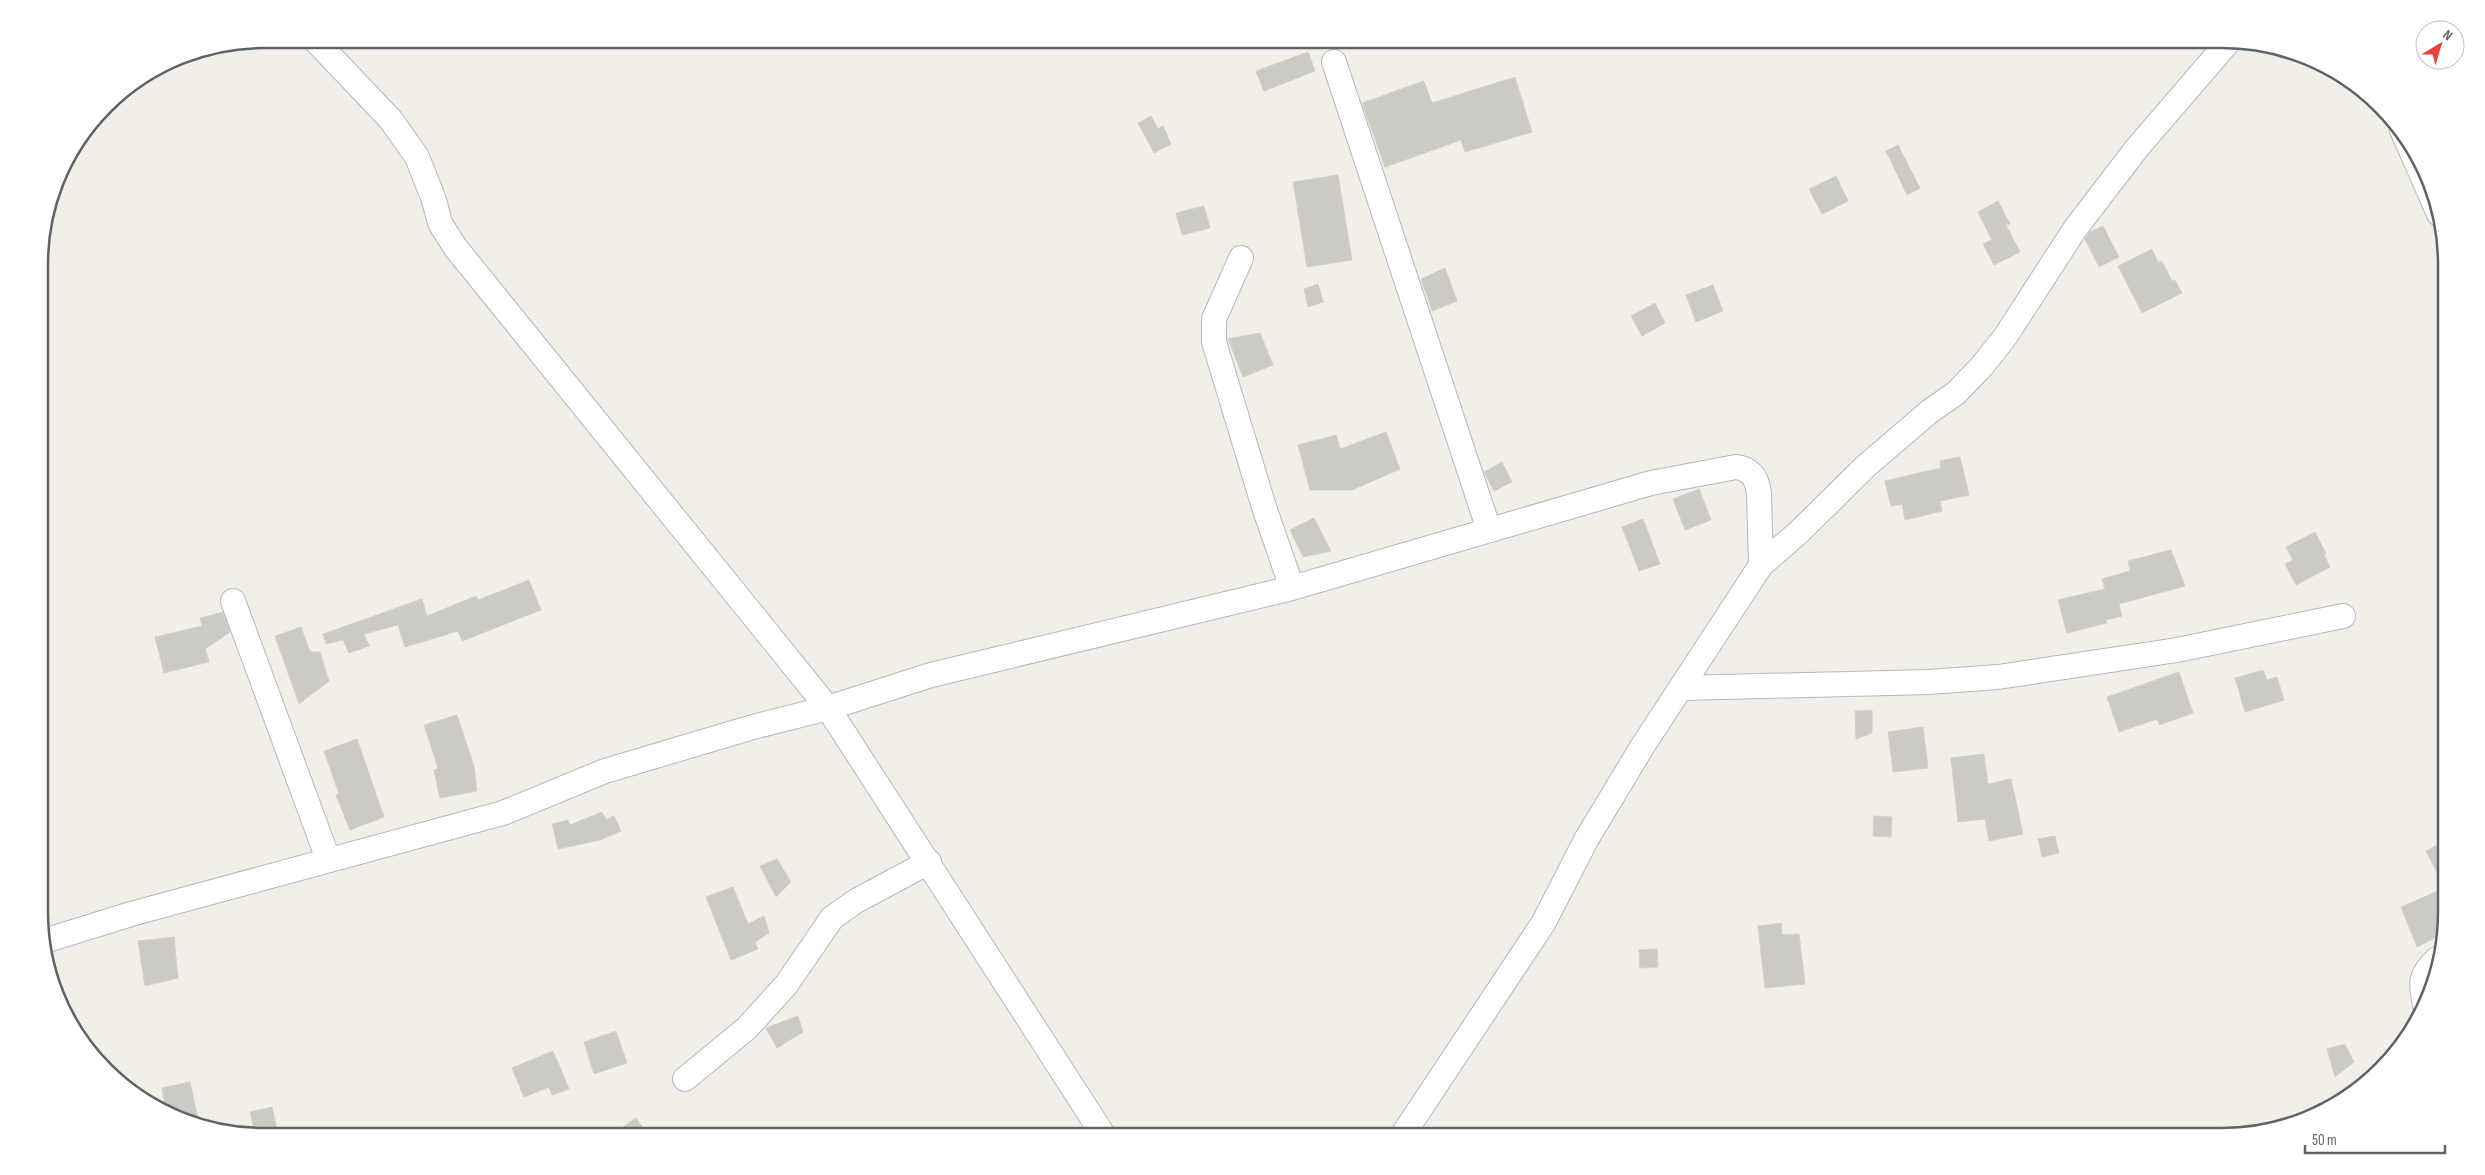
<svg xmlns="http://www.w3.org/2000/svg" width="2485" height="1175" viewBox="0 0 2485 1175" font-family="'Sofia Sans Condensed',sans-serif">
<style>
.building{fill:#cccac5;stroke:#d6d1c6}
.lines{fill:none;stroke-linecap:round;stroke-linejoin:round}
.minor-casing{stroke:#b5b8bc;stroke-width:26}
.minor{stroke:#fff;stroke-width:24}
.rim{fill:none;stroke:#5f6368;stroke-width:2.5}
</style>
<rect width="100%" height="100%" fill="#f1efe8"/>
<!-- building -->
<path class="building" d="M1308 52 1315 71 1264 91 1256 71Z
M1515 77 1532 132 1465 152 1461 140 1385 167 1362 103 1424 81 1432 103Z
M1151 116 1158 129 1163 126 1171 144 1154 153 1138 123Z
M1898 145 1920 188 1907 195 1886 151Z
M1338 175 1352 260 1307 267 1293 182Z
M1836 176 1848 201 1822 214 1809 189Z
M1998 201 2010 224 2006 225 2020 252 1994 265 1983 244 1992 240 1978 212Z
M1204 206 1210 228 1182 235 1176 213Z
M2103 226 2119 257 2099 267 2085 239 2090 232Z
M2152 249 2158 262 2162 261 2172 281 2175 280 2182 293 2142 313 2118 266Z
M1445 268 1457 301 1432 311 1421 279Z
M1318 284 1323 302 1308 307 1304 289Z
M1713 285 1723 311 1696 322 1686 295Z
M1655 303 1665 323 1642 336 1631 316Z
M1260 333 1273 365 1243 377 1228 339Z
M1386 432 1400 469 1352 490H1310L1298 445 1336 435 1340 449Z
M1960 457 1969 495 1940 501 1942 511 1905 520 1902 504 1891 506 1885 481 1941 468 1940 461Z
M1502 462 1512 482 1494 491 1484 472Z
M1699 489 1711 520 1685 530 1673 499Z
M1314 518 1331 551 1303 557 1290 530Z
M1643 519 1660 564 1639 571 1622 527Z
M2315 532 2326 554 2324 555 2330 567 2296 585 2285 564 2293 560 2286 547Z
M2171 550 2185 586 2119 604 2122 616 2106 620 2107 623 2067 633 2058 600 2105 589 2102 579 2130 571 2128 561Z
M529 580 541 610 462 641 458 631 405 647 398 625 364 634 369 646 349 653 343 640 326 644 323 634 422 599 427 616 476 596 478 600Z
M223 612 230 632 205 649 209 662 164 673 155 637 202 626 200 618Z
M301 627 310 652H320L329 681 299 704 275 636Z
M2263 670 2267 680 2277 677 2284 700 2245 712 2235 678Z
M2179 672 2193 713 2159 725 2157 719 2119 732 2107 697Z
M1872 710V733L1856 739 1855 711Z
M457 715 474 766 477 791 440 798 434 770 438 768 424 725Z
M1923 727 1928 768 1893 772 1888 732Z
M357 739 384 817 350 830 336 795 339 794 324 751Z
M1984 754 1988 784 2011 779 2023 834 1989 841 1985 819 1958 822 1951 758Z
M602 812 606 820 614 816 621 831 600 840 558 849 552 824 568 820 570 825Z
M1874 816 1892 817 1891 837 1873 836Z
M2055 836 2059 853 2042 857 2038 839Z
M2446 840V912L2442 934 2417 947 2401 907 2445 888 2426 851Z
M777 859 791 882 776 897 760 866Z
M733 887 748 924 764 916 769 933 755 942 758 949 731 960 706 897Z
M1781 923 1782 935 1799 934 1805 984 1765 988 1758 926Z
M174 937 178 978 145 986 138 941Z
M1657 949 1658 967 1640 968 1639 950Z
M798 1016 803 1032 777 1048 766 1028Z
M616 1031 627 1063 594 1074 584 1042Z
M2345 1044 2354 1062 2335 1077 2327 1049Z
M553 1051 569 1089 552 1095 549 1087 524 1097 512 1068Z
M190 1082 199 1123 177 1119 166 1113 162 1088Z
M272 1107 277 1129 255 1134 250 1112Z
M636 1118 649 1136H610Z"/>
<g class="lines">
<defs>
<path id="minor" d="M314 39 391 120 417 157 434 200 440 223 455 247 828 708 1104 1136
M1334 62 1489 530
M2402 130 2439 214
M1241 258 1214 319V342L1264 507 1292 588
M233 601 328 859
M1682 688 1929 682 1998 677 2177 650 2343 616
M41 942 131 914 503 813 605 771 753 727 828 708 931 675 1292 588 1651 483 1736 467C1751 469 1757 478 1759 493L1761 565
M2425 1005C2420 982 2420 975 2437 959
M685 1079 747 1028 786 985 832 918 856 901 929 862
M1402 1136 1544 922 1586 840 1642 747 1761 565 1799 532 1866 466 1929 412 1956 393 1982 366 2005 337 2075 229 2137 148 2230 40"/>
</defs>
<!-- minor casing -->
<use href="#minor" class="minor-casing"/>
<!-- minor -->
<use href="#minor" class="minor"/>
</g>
<!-- crop -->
<path d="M0 0H2485V1175H0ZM264 48H2222A216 216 0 0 1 2438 264V912A216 216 0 0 1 2222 1128H264A216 216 0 0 1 48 912V264A216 216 0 0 1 264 48Z" fill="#fff" fill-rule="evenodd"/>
<path class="rim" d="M264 48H2222A216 216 0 0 1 2438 264V912A216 216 0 0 1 2222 1128H264A216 216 0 0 1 48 912V264A216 216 0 0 1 264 48Z"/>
<!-- north arrow -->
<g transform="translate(2440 45) rotate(38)"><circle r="24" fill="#ffffff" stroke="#bfc1c3"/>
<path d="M0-4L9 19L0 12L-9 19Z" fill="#ea4335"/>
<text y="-8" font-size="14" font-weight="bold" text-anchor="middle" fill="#5f6368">N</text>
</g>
<!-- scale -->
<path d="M2305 1145v8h140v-8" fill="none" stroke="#5f6368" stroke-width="2.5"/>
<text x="2312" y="1145" font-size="15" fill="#5f6368" stroke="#ffffff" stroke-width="4" paint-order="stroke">50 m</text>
</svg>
